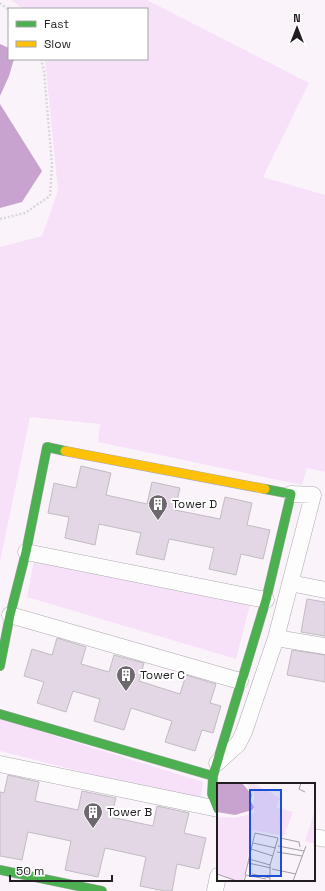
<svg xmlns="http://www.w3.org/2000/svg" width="325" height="891" viewBox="0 0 325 891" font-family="'Space Grotesk',sans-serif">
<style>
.green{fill:#f6e1f9}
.water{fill:#c8a3cf}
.building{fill:#e3d6e5;stroke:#c1bcc2}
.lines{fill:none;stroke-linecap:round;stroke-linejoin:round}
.street-casing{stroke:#ada9ae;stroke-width:17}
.fast-casing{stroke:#ada9ae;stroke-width:10}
.slow-casing{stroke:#ada9ae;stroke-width:10}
.path{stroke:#d9d7da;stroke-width:2.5;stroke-dasharray:2 2;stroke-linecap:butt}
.street{stroke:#fefdfe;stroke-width:16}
.fast{stroke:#4caf50;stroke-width:9}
.slow{stroke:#ffc107;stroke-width:9}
.labels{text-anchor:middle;stroke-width:4;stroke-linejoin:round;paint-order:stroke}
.poi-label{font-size:12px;fill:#211d22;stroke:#fff;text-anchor:start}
.inset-road{fill:none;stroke:#a39ea4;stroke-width:1}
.view{fill:#1d4ed8;fill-opacity:0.15;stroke:#1d4ed8;stroke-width:2}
.inset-edge{fill:none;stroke:#211d22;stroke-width:2}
</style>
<rect width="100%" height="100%" fill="#faf4fa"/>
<!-- green -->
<path class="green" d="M11 0H147L309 83 263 177 325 195V472L307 468 302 485 98 442 100 424 30 417 0 562V247L42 236 58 191 45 59H147V9H23Z
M34 561 250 605 236 659 27 597Z
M0 719 203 782 200 802 0 751Z"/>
<!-- water -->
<path class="water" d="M0 44 9 48V59H14L9 76 0 96Z
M0 104 42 171 22 202 0 208Z"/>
<!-- building -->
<path class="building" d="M81 466 111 473 106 495 147 504 152 482 180 488 175 510 220 519 225 497 252 503 247 525 270 530 263 559 241 554 236 575 209 569 214 548 169 539 164 560 136 554 141 533 99 524 95 545 65 538 69 517 48 513 54 483 76 488Z
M307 599 325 602V636L301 632Z
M57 638 86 647 81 664 109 672 114 655 144 663 139 681 180 694 186 675 216 684 210 703 221 706 213 733 202 730 195 751 165 742 172 721 131 708 124 730 94 721 100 699 73 691 66 712 37 703 44 682 24 676 32 649 52 655Z
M292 650 325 655V682L287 675Z
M8 775 39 782 35 801 78 810 82 791 116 798 111 817 153 826 157 806 189 813 184 833 206 838 199 869 177 864 172 891H165L140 886 146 857 105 848 98 877 65 870 71 841 28 832 22 860 0 856V792L4 793Z"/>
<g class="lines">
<defs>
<path id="street" d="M26 552 266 600
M290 583 325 590
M10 615 240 681
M276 638 325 646
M217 763 238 744 244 732 276 638 313 495 291 494
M0 764 218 809
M314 837 325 839
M215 891 218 876"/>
<path id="fast" d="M0 666 10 615 26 552 47 447 65 451
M0 714 213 776
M218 809 212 794 213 776 266 600 291 494 265 489
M0 870 102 891"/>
<path id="slow" d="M65 451 265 489"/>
</defs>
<!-- street casing -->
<use href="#street" class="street-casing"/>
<!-- fast casing -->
<use href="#fast" class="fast-casing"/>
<!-- slow casing -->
<use href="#slow" class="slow-casing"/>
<!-- path -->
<path class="path" d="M0 3 9 10
M0 219 25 213 50 196 52 165 44 71 41 59"/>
<!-- street -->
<use href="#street" class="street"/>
<!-- fast -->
<use href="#fast" class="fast"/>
<!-- slow -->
<use href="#slow" class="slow"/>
</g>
<!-- icons -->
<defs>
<symbol id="building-pin" viewBox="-11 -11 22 30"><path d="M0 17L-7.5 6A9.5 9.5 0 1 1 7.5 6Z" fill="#6d686e" stroke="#fff"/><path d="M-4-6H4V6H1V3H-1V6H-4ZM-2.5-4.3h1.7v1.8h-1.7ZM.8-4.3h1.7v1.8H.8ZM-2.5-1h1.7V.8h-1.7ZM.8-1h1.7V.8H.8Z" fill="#fff"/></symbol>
</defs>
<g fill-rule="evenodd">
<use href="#building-pin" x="147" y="493" width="22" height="30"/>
<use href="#building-pin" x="115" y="664" width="22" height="30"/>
<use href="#building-pin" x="82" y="801" width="22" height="30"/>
</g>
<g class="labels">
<!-- poi labels -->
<g class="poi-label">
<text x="172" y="508">Tower D</text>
<text x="140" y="679">Tower C</text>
<text x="107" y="816">Tower B</text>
</g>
</g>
<!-- overview -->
<g transform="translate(217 783)">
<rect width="98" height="98" fill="#faf4fa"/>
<path d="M28 0H37L63 15 59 24 76 29 67 53 36 47 26 98H20L0 91V34L18 35 37 30V9ZM97 30H98V61L88 58Z" fill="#f6e1f9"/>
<path d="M0 0H25L35 12 33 17 37 24 35 27 18 32 0 29Z" fill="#c8a3cf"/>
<path class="inset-road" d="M84 0 82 6 88 9M63 55 82 59 83 64M36 60 59 65M61 63 87 68M34 66 56 73M60 69 85 73M32 76 53 82M31 80 54 85M55 86 79 91M0 91 20 98M35 91 53 95M28 92 38 50 61 55 53 82V98M27 98 29 92 49 96M76 98 89 63"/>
<path class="view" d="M33 7H64V93H33Z"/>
<rect width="98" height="98" class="inset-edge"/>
</g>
<!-- legend -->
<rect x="8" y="8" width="140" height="52" fill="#ffffff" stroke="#a6a5a7"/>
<rect x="16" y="21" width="20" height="6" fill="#4caf50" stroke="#a6a5a7"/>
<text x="44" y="28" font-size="12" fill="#211d22">Fast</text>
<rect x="16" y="41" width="20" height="6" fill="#ffc107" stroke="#a6a5a7"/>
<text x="44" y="48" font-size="12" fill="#211d22">Slow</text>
<!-- north arrow -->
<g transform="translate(297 28)" stroke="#ffffff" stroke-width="3" paint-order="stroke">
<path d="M0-3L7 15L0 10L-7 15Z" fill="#211d22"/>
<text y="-6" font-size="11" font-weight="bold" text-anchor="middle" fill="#211d22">N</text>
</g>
<!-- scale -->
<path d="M10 875v6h102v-6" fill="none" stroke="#211d22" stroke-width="2"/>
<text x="16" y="875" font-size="12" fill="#211d22" stroke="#ffffff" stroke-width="3" paint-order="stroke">50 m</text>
</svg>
